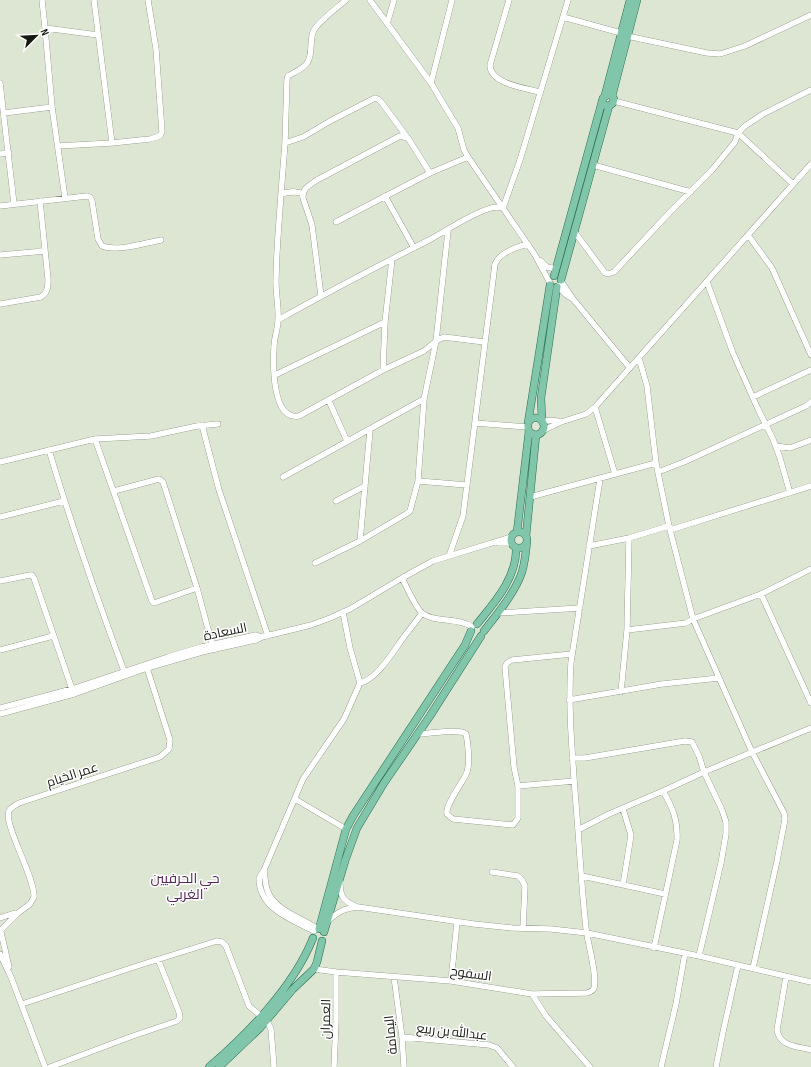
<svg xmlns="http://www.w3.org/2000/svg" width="811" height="1067" viewBox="0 0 811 1067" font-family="'Sofia Sans Condensed',Cairo,sans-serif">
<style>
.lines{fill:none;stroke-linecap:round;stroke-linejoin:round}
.minor-casing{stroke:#727b69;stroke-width:6}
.major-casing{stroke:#256f50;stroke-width:8}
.minor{stroke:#fff;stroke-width:5.5}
.major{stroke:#81c5aa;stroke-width:7}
.labels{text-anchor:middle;stroke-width:3;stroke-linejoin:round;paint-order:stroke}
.street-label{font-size:13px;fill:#151911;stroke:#fff}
.neighbourhood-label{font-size:14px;fill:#552659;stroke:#fff}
</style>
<rect width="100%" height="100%" fill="#dce6d2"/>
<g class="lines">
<defs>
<path id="minor" d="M42 0 45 28 98 35
M94 0 112 143
M370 0 431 83 447 110 458 128 464 150 468 157 535 255 550 283
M509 0 490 65C490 84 525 88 540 92
M563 17 621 33
M387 24 394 0
M45 28 52 107 65 198
M627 36 707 53 720 54 745 46 811 15
M0 83 14 204
M431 83 452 0
M614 101 738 133 793 184
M4 113 52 107
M285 143 303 137 332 120 375 98 378 99 382 103 407 137
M58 146 112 143 150 139 160 136 162 132 156 49 148 0
M0 154 9 153
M593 165 691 192
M281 194 285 143 287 79 288 76C304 67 311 66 311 45 312 39 311 35 314 30 319 21 338 7 346 0
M303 194C296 190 288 192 281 194 279 224 276 254 276 283 276 295 279 308 278 320 278 329 274 338 274 347 273 364 272 421 299 416L383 370 424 351 436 341 444 337 484 342
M385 196 414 248
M0 206 87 196 90 197 92 201 98 239 102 246C117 252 145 243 161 240
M336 222 430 173 468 157
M574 231 605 273 608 274 614 272 670 212 712 170 735 142 738 133 745 126 763 114 811 90
M748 235 772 268 811 355
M0 255 45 251
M541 261 547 267 556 269
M561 281 573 299 630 368
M707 282 733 353 758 409 773 439 780 458 790 493
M558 286 565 294 571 298
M321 296 312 225 303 198C302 188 310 185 317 180L400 136 408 138 430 173
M0 304 41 297C48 292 48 287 48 279L40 201
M278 320C328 292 378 266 429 240 448 230 467 216 488 209 493 207 498 207 503 208L520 160 568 0
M383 370 385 322 392 259
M275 375 385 322
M753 397 811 370
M329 401 347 441
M595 407 615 474
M543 422C549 419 555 420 561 422
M475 423 527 427
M202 425 219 490 268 636
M544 430 561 422 586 414 595 407 811 164
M95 439 152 601 154 603 157 602 197 588
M776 446 790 448 811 440
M49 450C71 524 97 598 124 671
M0 462 95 439 151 436 197 426 218 424
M658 472 684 462 806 406 811 402
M283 477 424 399
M418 481 467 485
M114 491 159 479 163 482 197 588 212 644
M530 497 656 463
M336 501 365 486
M0 517 64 501
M670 530 811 486
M360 541 370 430
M498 543H511
M589 546 629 538 669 526
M449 556 463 516 495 264C500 252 516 247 528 244
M315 563 360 541 406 514 410 511 418 481 424 399 436 341 448 231
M402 578C406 586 416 608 422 613 434 623 458 617 472 627
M0 581 30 575H32L34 578 73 692
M761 594 811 703
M343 612 350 648 360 683C377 679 393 652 403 638 409 630 416 622 422 613
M498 613 580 608
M627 630 686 623 693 619 669 526 656 463 647 386 639 358
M0 650 53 636
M572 654 512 660 507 663 505 667 514 767 518 786 574 781
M621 692 627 630 629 538
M569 700 662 684 719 678
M0 708 72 689 168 657 201 647 256 635 262 637
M0 714 74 694 147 668 202 652 256 640 262 637 311 625 330 618 350 609 402 578 433 561 511 537
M418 734C430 734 458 728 466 734 468 743 470 764 467 772 463 783 445 804 447 814L453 819 513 825 518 818V786
M572 758H585L685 741 692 742 699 756 704 772 722 810 726 822V834L721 863 699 956
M295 799 346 829
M578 830 609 814 663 791 704 772 811 728
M264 870C265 877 265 885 268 892 276 911 302 918 318 929
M492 872 518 876 522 880 525 886 523 928
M582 876 665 894
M340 882C340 898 344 901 357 907
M623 885 631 835 623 809
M0 918 15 913
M329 920C338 912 345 908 358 907L474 924 512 928 551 929 587 933 699 956 811 982
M2 929 18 913 30 904 34 897C35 877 3 824 9 811 11 807 16 805 19 803L160 757 169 749 170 740 147 668
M314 931C291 919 259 909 259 878L264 870 303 779 344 719 360 683
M1 932 9 967
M654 948 677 840C678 821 673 808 663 791
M0 954 11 977 45 1067
M753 968 777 861 785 819 784 813 752 752 693 619 761 594 811 569
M314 969 336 972 451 981 532 994 546 1016 590 1067
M394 977 402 1037 404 1067
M786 977 777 1030C780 1047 797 1046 811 1050
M451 981 457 922
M532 994 587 993C590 992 593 991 594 988 598 977 587 941 586 928 581 883 579 837 575 792 572 749 568 706 571 662L600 479
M22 1004 137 966 217 941 222 942 226 946 249 1006 267 1021 271 1029 274 1067
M402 1037 489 1045 497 1048 513 1067
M50 1067 130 1037 177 1021 180 1018 179 1012 158 959
M334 1067 336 1021V972
M661 1067 676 1004 685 953
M716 1067 723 1032 738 965"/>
<path id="major" d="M605 95 630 0
M612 96 637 0
M554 276 603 98 609 94 612 96 614 99 613 103 609 106 604 105 602 101
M561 280 609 106
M542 420 541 398 557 287
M528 423 550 285
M511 540a8 8 0 1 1 16 0a8 8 0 1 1-16 0Z
M517 532 529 431C523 416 544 412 544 428 541 436 534 437 529 431
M526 536 536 435
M477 624C494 603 517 578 516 548
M484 631C497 614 515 593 522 572 525 562 526 552 527 541
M319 929 346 829 353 816 465 645 471 631
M324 932 345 861 357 828 384 783 430 716 481 636
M209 1067C248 1034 294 986 313 938
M219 1067 260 1028 293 989 314 969 317 962 322 941"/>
</defs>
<!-- minor casing -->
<use href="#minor" class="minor-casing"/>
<!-- major casing -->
<use href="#major" class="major-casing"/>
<!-- minor -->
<use href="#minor" class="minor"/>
<!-- major -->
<use href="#major" class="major"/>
</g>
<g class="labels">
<!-- street labels -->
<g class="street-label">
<text transform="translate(225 631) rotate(-12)" y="5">السعادة</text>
<text transform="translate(72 774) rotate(-18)" y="5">عمر الخيام</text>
<text transform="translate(471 973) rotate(8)" y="5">السفوح</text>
<text transform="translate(325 1019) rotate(-89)" y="5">العمران</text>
<text transform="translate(452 1031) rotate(6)" y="5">عبدالله بن ربيع</text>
<text transform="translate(390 1035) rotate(-96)" y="5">اليمامة</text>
</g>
<!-- neighbourhood labels -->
<g class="neighbourhood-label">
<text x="185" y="883">حي الحرفيين<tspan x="185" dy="16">الغربي</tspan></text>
</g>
</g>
<!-- north arrow -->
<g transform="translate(36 36) rotate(66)" stroke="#ffffff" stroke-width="3" paint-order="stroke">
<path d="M0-3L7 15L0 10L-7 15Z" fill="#151911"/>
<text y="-6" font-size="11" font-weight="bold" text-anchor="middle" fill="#151911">N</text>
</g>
</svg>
